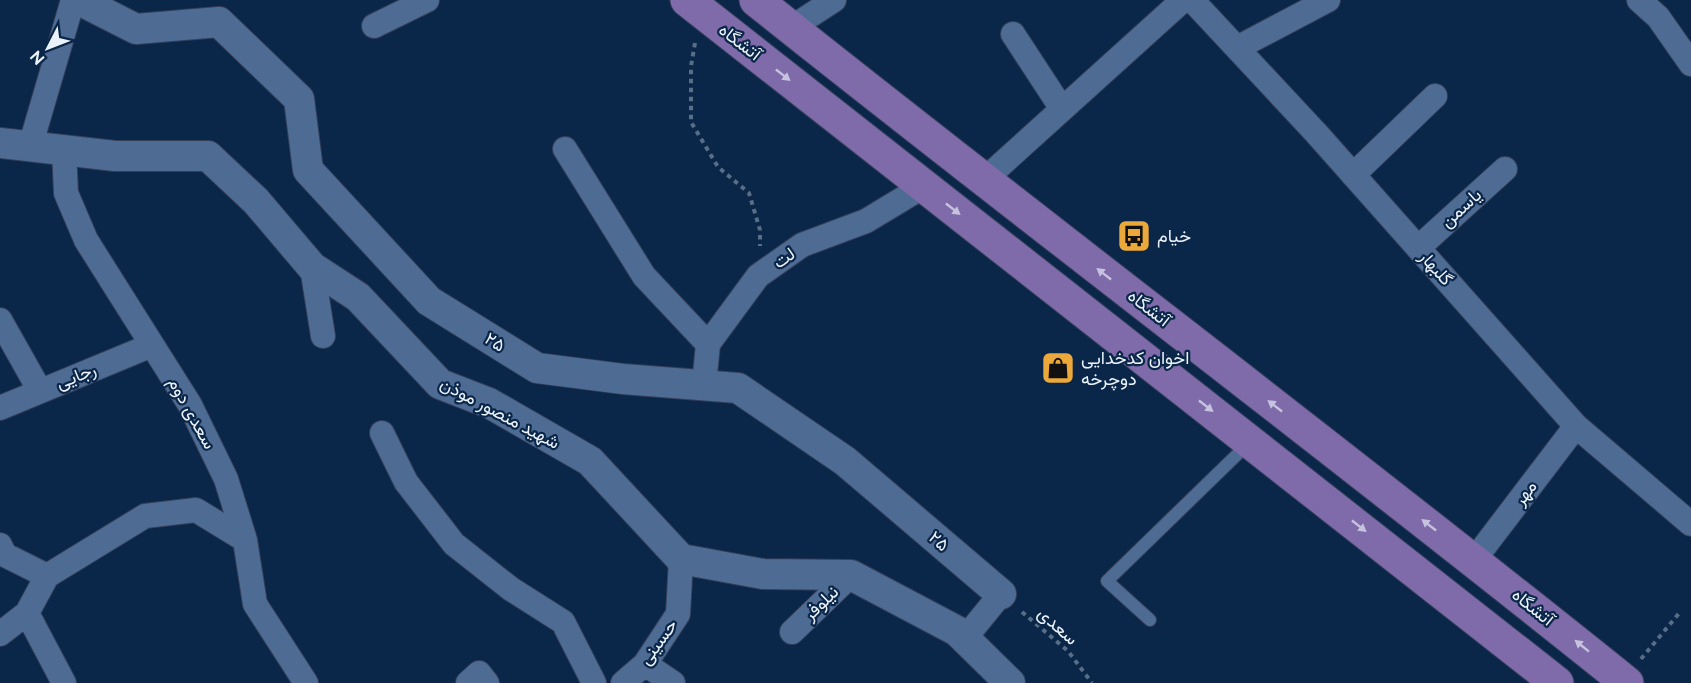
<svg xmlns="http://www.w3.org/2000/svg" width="1691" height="683" viewBox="0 0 1691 683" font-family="Raleway,Vazirmatn,sans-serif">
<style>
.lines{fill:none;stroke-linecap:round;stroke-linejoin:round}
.service-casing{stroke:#343f5a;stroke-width:14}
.minor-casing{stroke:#343f5a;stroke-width:26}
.tertiary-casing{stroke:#343f5a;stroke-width:32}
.primary-casing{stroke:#343f5a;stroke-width:35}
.path{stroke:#586d86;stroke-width:4;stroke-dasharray:4.5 4.5;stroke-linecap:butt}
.service{stroke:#4e6c93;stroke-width:12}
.minor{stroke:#4e6c93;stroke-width:24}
.tertiary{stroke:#4e6c93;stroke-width:30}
.primary{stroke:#7f6ba9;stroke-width:33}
.oneway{fill:#c5c3de}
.labels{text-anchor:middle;stroke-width:4.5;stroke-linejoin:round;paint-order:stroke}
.street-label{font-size:18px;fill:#ebf2fb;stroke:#0a2648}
.poi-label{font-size:18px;fill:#ebf2fb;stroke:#0a2648;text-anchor:start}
</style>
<rect width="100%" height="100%" fill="#0a2648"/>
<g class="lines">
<defs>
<path id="service" d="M1150 620 1107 581 1250 442"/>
<path id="minor" d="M1192 0 1317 134 1576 426 1691 524
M1639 0 1658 17 1691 64
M374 26 427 0
M791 28 834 0
M1013 34 1062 109
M1237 48 1328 0
M30 147 73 0
M565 149 644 276 708 344
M64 150 66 193 86 240 190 405 226 479 245 540 255 604 306 683
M1353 175 1435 96
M984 180 1183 0
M1418 248 1505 169
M312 267 323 336
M0 320 40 391
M704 385 708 344 758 276 802 245 866 221 924 186
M0 408 152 345
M382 433 406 482 454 544 511 589 563 622 594 683
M0 545 5 555 47 576
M1474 560 1576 426
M792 632 851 575
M0 634 27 613
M965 638 1001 594
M645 664 673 683
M64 683 27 613 47 576 145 516 196 510 245 540
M468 683 479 673 487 683
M623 683 645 664 678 614 681 559"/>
<path id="tertiary" d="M79 0 136 29 219 22 299 99 308 170 429 301 537 368 623 379 738 388 845 461 1001 594
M0 143 115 156H208L256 201 312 267 358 297 440 384 489 403 590 461 681 559 763 574 851 575 957 631 1010 683"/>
<path id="primary" d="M687 0 1557 683
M756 0C1044 230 1340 452 1627 683"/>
</defs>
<!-- service casing -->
<use href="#service" class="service-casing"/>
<!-- minor casing -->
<use href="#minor" class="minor-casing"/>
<!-- tertiary casing -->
<use href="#tertiary" class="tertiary-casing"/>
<!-- primary casing -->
<use href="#primary" class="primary-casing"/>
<!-- path -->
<path class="path" d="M695 43 691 66V122L718 167 749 193 760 230V246
M1022 612 1068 651 1092 683
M1641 659 1681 611"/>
<!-- service -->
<use href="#service" class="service"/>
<!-- minor -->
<use href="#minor" class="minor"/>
<!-- tertiary -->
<use href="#tertiary" class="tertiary"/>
<!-- primary -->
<use href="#primary" class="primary"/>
</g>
<!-- one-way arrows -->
<defs><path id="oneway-solid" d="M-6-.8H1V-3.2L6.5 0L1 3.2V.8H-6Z" transform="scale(1.5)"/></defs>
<g class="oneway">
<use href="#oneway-solid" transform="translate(783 75) rotate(38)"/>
<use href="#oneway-solid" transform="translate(953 209) rotate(38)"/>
<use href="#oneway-solid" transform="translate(1104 274) rotate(-142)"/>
<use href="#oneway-solid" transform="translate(1206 406) rotate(38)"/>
<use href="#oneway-solid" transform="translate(1275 406) rotate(-142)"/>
<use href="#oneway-solid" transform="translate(1429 525) rotate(-142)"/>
<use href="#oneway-solid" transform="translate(1359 526) rotate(38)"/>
<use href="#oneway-solid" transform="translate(1582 646) rotate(-141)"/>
</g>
<!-- icons -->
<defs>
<symbol id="bus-square" viewBox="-11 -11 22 22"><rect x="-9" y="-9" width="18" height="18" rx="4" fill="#eca93b" stroke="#0a2648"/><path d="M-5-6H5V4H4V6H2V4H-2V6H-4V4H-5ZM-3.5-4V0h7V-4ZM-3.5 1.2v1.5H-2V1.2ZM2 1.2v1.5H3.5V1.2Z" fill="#111"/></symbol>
<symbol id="shop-square" viewBox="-11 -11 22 22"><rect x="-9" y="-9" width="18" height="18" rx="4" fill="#eca93b" stroke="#0a2648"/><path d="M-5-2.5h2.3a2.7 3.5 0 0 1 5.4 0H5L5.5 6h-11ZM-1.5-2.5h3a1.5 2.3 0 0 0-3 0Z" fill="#111"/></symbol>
</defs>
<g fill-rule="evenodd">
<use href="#bus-square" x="1115" y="217" width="38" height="38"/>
<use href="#shop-square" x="1039" y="349" width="38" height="38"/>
</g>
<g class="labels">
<!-- street labels -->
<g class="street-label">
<text transform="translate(740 42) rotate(38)" y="6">آتشگاه</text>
<text transform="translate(1461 208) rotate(-42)" y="6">یاسمن</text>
<text transform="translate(784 258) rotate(-35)" y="6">لت</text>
<text transform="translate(1436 268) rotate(48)" y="6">گلبهار</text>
<text transform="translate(1149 308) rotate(38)" y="6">آتشگاه</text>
<text transform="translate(495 342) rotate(32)" y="6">۲۵</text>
<text transform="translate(76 376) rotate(-22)" y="6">رجایی</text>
<text transform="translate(192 413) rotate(61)" y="6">سعدی دوم</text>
<text transform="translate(500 413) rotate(28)" y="6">شهید منصور موذن</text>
<text transform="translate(1525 493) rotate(-53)" y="6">مهر</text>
<text transform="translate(939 541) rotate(41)" y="6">۲۵</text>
<text transform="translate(821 603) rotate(-44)" y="6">نیلوفر</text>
<text transform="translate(1533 607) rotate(39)" y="6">آتشگاه</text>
<text transform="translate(1058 626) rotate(42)" y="6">سعدی</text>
<text transform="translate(658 642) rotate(-54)" y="6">حسینی</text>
</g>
<!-- poi labels -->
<g class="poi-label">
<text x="1157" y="242">خیام</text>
<text x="1081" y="364">اخوان کدخدایی<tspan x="1081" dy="21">دوچرخه</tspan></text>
</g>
</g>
<!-- north arrow -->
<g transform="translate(48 48) rotate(228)" stroke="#0a2648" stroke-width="4.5" paint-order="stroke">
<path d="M0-4.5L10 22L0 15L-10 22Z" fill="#ebf2fb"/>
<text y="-9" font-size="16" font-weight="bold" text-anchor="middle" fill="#ebf2fb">N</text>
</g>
</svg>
